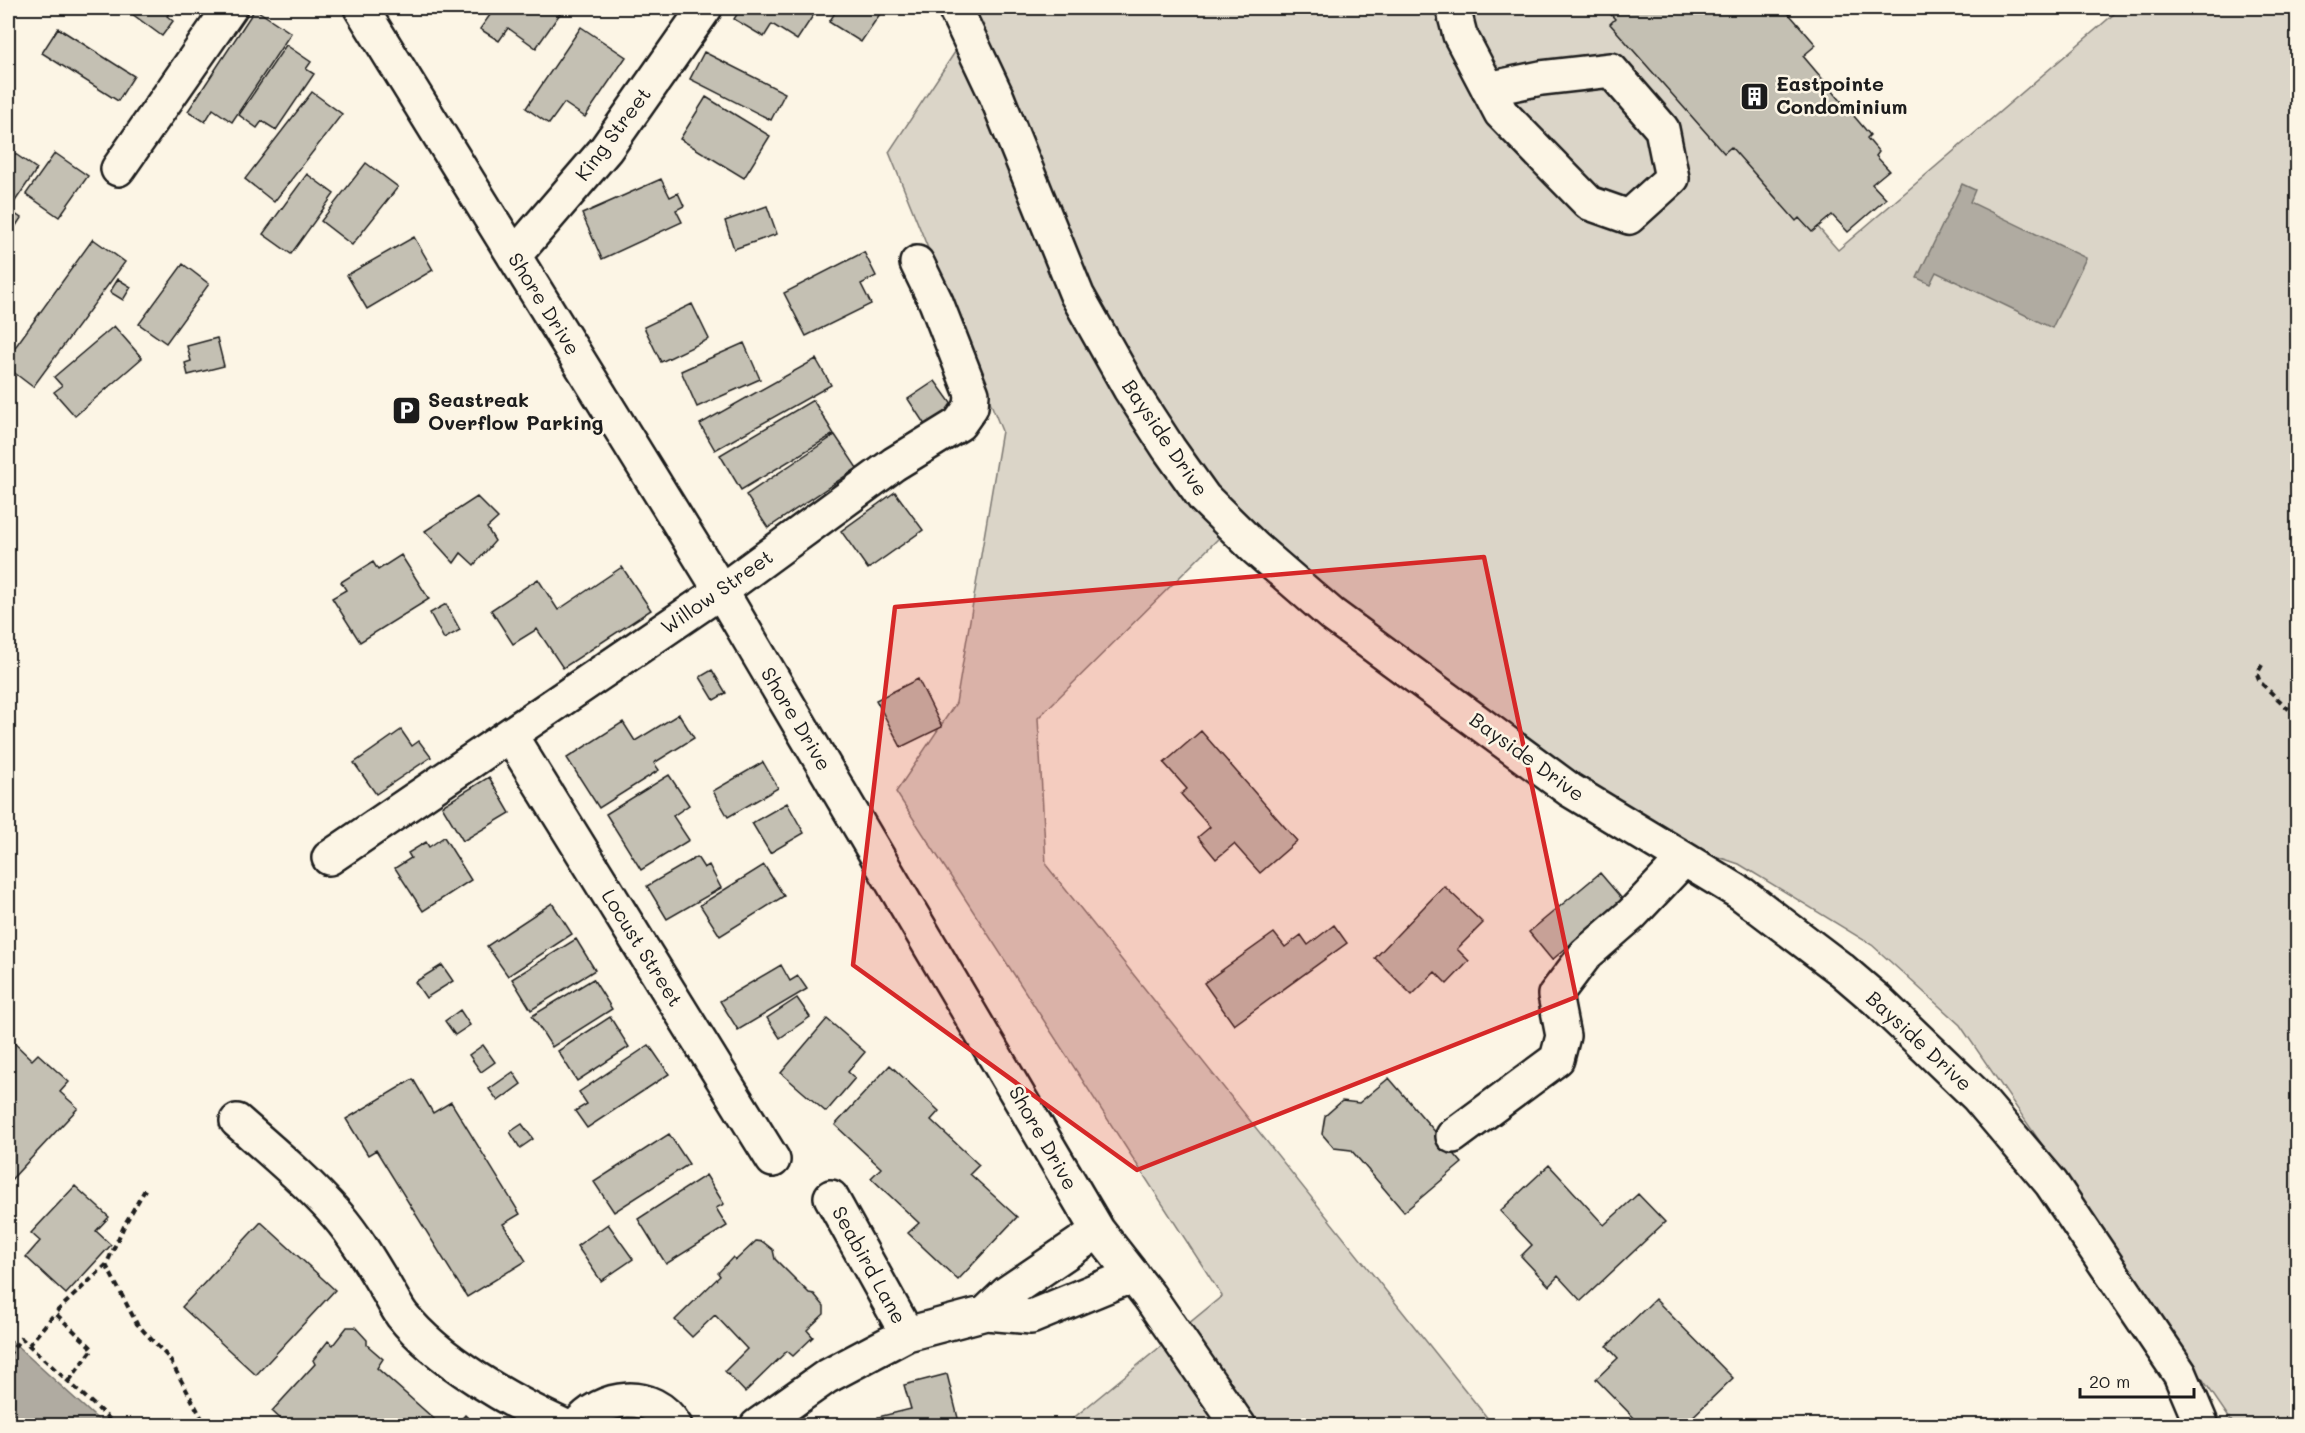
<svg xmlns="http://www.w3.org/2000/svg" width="2305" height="1433" viewBox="0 0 2305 1433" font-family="Mali,sans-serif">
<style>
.green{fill:#dbd5c8;stroke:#7c7872;stroke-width:1.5}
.water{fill:#b0aba1;stroke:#75726c;stroke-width:1.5}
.building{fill:#c4c0b3;stroke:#1c1c1c;stroke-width:1.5}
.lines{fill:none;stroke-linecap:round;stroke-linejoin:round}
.minor-casing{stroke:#1c1c1c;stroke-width:38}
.path{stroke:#1c1c1c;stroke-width:4;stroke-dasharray:6 4.5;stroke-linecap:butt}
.minor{stroke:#fcf5e5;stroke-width:33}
.marked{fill:#d62828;fill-opacity:0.2;stroke:#d62828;stroke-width:4.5;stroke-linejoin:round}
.labels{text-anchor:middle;stroke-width:5;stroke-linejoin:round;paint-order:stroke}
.poi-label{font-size:20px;font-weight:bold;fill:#1c1c1c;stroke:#fcf5e5;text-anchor:start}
.street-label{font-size:20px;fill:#1c1c1c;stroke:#fcf5e5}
</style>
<rect width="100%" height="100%" fill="#fcf5e5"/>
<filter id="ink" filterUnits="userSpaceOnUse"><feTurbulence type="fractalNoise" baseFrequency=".0167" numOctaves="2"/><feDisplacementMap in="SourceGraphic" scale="12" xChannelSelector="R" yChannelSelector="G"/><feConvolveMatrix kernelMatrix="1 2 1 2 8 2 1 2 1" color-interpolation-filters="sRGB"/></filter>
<g filter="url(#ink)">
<!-- green -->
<path class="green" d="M984 8H1625L1838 250 2121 8H2297V1425H2234L1960 1025 1872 945 1739 864 1613 822 1228 529 1038 718 1046 865 1493 1425H1065L1222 1296 896 792 956 703 1002 431 889 152Z"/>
<!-- water -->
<path class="water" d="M1962 184 1975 190 1970 202 2086 258 2052 328 1936 272 1930 284 1917 278Z
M8 1338 17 1346 104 1425H8Z"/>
<!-- building -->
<path class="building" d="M124 8H157L159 9 166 8 171 11 167 16 173 21 162 36Z
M495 8H564L536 48 508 28 499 41 480 29Z
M741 8H818L797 40 772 24 764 37 734 19Z
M838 8H884L861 42 829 22Z
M1605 8H1784L1816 45 1803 56 1870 135 1867 138 1879 152 1876 156 1889 170 1872 184 1886 199 1848 232 1832 215 1812 232 1799 218 1796 221 1731 147 1724 153 1610 24 1615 19Z
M255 9 291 33 232 122 213 109 205 122 188 111Z
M581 27 626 57 585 117 564 103 549 124 526 108Z
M58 28 134 76 118 101 42 53Z
M286 45 311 62 306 69 314 74 276 130 262 121 257 128 239 115Z
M704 52 785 93 771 120 690 79Z
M312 92 342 114 274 202 245 179Z
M706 97 770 136 744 178 680 139Z
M8 149 37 169 9 210 21 218 10 235 8 233Z
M55 153 88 176 59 217 26 194Z
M366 163 398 187 352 245 321 221Z
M307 174 334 194 291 254 263 234Z
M661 179 670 197 678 193 684 206 676 210 682 222 602 259 582 214Z
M767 206 777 234 734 249 725 221Z
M414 237 433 270 367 309 347 275Z
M93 239 125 262 33 387 8 368V357Z
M864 252 876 276 861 284 871 304 806 336 784 293Z
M183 264 209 284 166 343 139 324Z
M118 279 131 287 123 300 110 292Z
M692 304 709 339 661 362 644 327Z
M114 326 142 358 75 416 54 392 62 386 54 377Z
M217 338 224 366 188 375 185 363 191 361 187 346Z
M744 343 760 379 697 407 681 371Z
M816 359 831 385 715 450 700 424Z
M935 381 953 406 925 425 908 399Z
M813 400 834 434 741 490 720 455Z
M835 435 857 468 768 528 746 495Z
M895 492 923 530 868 569 841 531Z
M477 497 498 518 487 528 495 541 474 565 461 553 454 563 425 531Z
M401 555 429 599 360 642 332 598 346 590 341 582 373 562 378 570Z
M622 567 651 610 563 668 537 629 513 644 491 610 538 579 558 610Z
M446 604 460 630 444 639 430 613Z
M712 670 726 693 714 700 700 677Z
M918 679 942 727 901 747 876 700Z
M679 714 694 738 654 763 659 770 599 808 567 758 623 722 635 741Z
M401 730 412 746 419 741 431 757 376 794 354 763Z
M1201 731 1297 841 1260 873 1234 844 1216 859 1198 837 1210 827 1181 794 1187 789 1164 763Z
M763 762 778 788 728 817 713 791Z
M669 775 689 805 673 816 689 840 641 870 606 814Z
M489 777 510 813 463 841 442 806Z
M787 803 804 833 770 853 752 823Z
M444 837 471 880 423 911 395 868 411 858 408 853 426 842 429 847Z
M697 857 704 868 709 865 721 888 667 919 647 886Z
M764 865 784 896 720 936 700 905Z
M1600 873 1623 900 1552 960 1529 932Z
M1444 886 1483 923 1457 949 1469 961 1447 984 1435 972 1412 995 1375 958Z
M552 903 572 934 508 976 487 946Z
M1334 925 1347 943 1234 1025 1204 983 1274 933 1285 947 1301 935 1308 945Z
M576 939 595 970 531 1010 512 979Z
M442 965 453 981 426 998 415 982Z
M781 965 790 981 798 976 807 989 738 1030 720 1001Z
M593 979 612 1009 552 1047 532 1016Z
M797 998 810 1017 780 1038 767 1018Z
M460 1010 470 1025 455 1035 445 1021Z
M610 1017 629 1047 577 1081 558 1051Z
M827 1019 865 1052 848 1072 855 1078 826 1112 781 1073Z
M8 1037 32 1060 38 1054 69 1082 60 1092 78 1108 8 1183Z
M483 1045 495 1062 481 1072 469 1055Z
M649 1045 669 1074 587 1128 575 1111 587 1104 579 1092Z
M890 1065 939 1111 931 1120 979 1165 970 1174 1017 1217 958 1280 908 1233 919 1223 871 1178 881 1168 835 1125Z
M513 1072 521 1084 498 1101 489 1089Z
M1389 1078 1462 1163 1404 1212 1351 1150 1334 1148 1322 1134 1325 1116 1342 1101 1359 1103Z
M413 1079 433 1113 451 1102 520 1214 503 1224 526 1261 467 1297 376 1150 368 1155 346 1119Z
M522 1124 533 1139 520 1148 510 1132Z
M669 1134 689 1164 614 1212 594 1182Z
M1549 1165 1604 1225 1638 1194 1665 1222 1581 1301 1558 1276 1549 1286 1521 1256 1532 1245 1500 1211Z
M706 1175 724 1204 716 1208 727 1226 666 1264 638 1219Z
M75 1186 109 1217 96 1231 111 1245 66 1294 26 1257 40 1241 31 1233Z
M261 1222 335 1290 256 1375 182 1307Z
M608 1224 633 1259 601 1281 577 1246Z
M756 1241 763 1242 773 1250 775 1259 809 1293 814 1294 824 1306V1314L807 1330 813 1337 793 1356 787 1351 745 1392 725 1371 747 1349 715 1315 692 1337 675 1320 720 1276 718 1273 733 1257 736 1260Z
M1655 1299 1733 1378 1683 1426H1642L1596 1379 1618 1358 1607 1346Z
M347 1327H355L367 1340V1345L383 1359 377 1368 442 1426H288L272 1411 315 1364 313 1360 328 1341 333 1345Z
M947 1374 960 1426H880L878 1417 911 1409 904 1385Z
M465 1415 477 1426H455Z"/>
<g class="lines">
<defs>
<path id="minor" d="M361 8 721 591 1098 1231 1149 1296 1239 1426
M955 8 996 95 1077 295 1130 389 1169 449 1204 498 1255 548 1331 614 1570 790 1742 894 1842 970 1877 1000 1977 1096 2051 1183 2180 1374 2202 1426
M1453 8 1460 35 1501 113 1589 203 1629 217 1672 178 1662 129 1611 70 1541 78 1488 89
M118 169 230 8
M514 256 606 149 705 8
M510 735 773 1160
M329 858 721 591 894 464 959 424 971 407 972 394 936 302 917 263
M237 1121C271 1151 307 1181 337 1215 356 1237 371 1263 386 1288 391 1296 396 1307 402 1315 438 1361 511 1402 564 1426
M1453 1136 1557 1059 1563 1036 1555 995 1586 954 1632 914 1684 859
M831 1197 907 1334
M986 1313 1007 1293 1098 1231
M577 1426C601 1395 653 1388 675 1426
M757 1426 826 1377 907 1334 986 1313 1031 1317 1133 1275"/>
</defs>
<!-- minor casing -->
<use href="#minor" class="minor-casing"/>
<!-- path -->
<path class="path" d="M2262 665 2257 674 2260 682 2298 718
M106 1265 137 1324 169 1358 206 1426
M29 1345 55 1313
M8 1356 21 1338 117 1426
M69 1381 93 1349 55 1313 106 1265 126 1222 146 1188"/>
<!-- minor -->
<use href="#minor" class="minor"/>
</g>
</g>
<!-- marked area -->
<path class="marked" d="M1484 557 1576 997 1137 1170 853 965 895 607Z"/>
<!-- icons -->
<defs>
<symbol id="building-square" viewBox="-11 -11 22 22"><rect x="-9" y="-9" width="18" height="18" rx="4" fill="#1c1c1c" stroke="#fcf5e5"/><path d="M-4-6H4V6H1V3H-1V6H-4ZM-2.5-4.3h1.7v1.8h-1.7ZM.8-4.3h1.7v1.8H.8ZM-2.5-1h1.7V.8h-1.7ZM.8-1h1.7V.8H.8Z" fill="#fff"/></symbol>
<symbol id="parking-square" viewBox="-11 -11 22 22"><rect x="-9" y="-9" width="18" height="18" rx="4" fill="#1c1c1c" stroke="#fcf5e5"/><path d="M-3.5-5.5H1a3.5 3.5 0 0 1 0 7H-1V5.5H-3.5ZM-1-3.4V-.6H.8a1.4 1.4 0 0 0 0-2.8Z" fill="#fff"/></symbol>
</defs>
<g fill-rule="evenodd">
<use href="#building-square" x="1738" y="80" width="33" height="33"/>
<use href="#parking-square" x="390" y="394" width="33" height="33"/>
</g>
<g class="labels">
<!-- poi labels -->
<g class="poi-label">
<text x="1776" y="91">Eastpointe<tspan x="1776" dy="23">Condominium</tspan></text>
<text x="428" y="407">Seastreak<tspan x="428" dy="23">Overflow Parking</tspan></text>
</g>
<!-- street labels -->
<g class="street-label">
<text transform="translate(613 134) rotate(-53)" y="7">King Street</text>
<text transform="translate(544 304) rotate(58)" y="7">Shore Drive</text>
<text transform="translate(1165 438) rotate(56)" y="7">Bayside Drive</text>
<text transform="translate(717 592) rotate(-35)" y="7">Willow Street</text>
<text transform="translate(796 719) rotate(59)" y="7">Shore Drive</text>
<text transform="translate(1527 757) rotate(36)" y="7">Bayside Drive</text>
<text transform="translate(642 948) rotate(58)" y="7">Locust Street</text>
<text transform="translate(1919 1041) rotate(43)" y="7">Bayside Drive</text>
<text transform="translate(1043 1138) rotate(60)" y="7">Shore Drive</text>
<text transform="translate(869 1265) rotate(61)" y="7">Seabird Lane</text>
</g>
</g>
<!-- margin -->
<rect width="2305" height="1433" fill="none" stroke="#fcf5e5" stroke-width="30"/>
<rect x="15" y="15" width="2275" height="1403" fill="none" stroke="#1c1c1c" stroke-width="2" filter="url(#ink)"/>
<!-- scale -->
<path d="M2080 1388v9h114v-9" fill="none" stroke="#1c1c1c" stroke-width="3"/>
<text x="2089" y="1388" font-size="18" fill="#1c1c1c" stroke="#fcf5e5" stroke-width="4.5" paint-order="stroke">20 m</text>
</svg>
